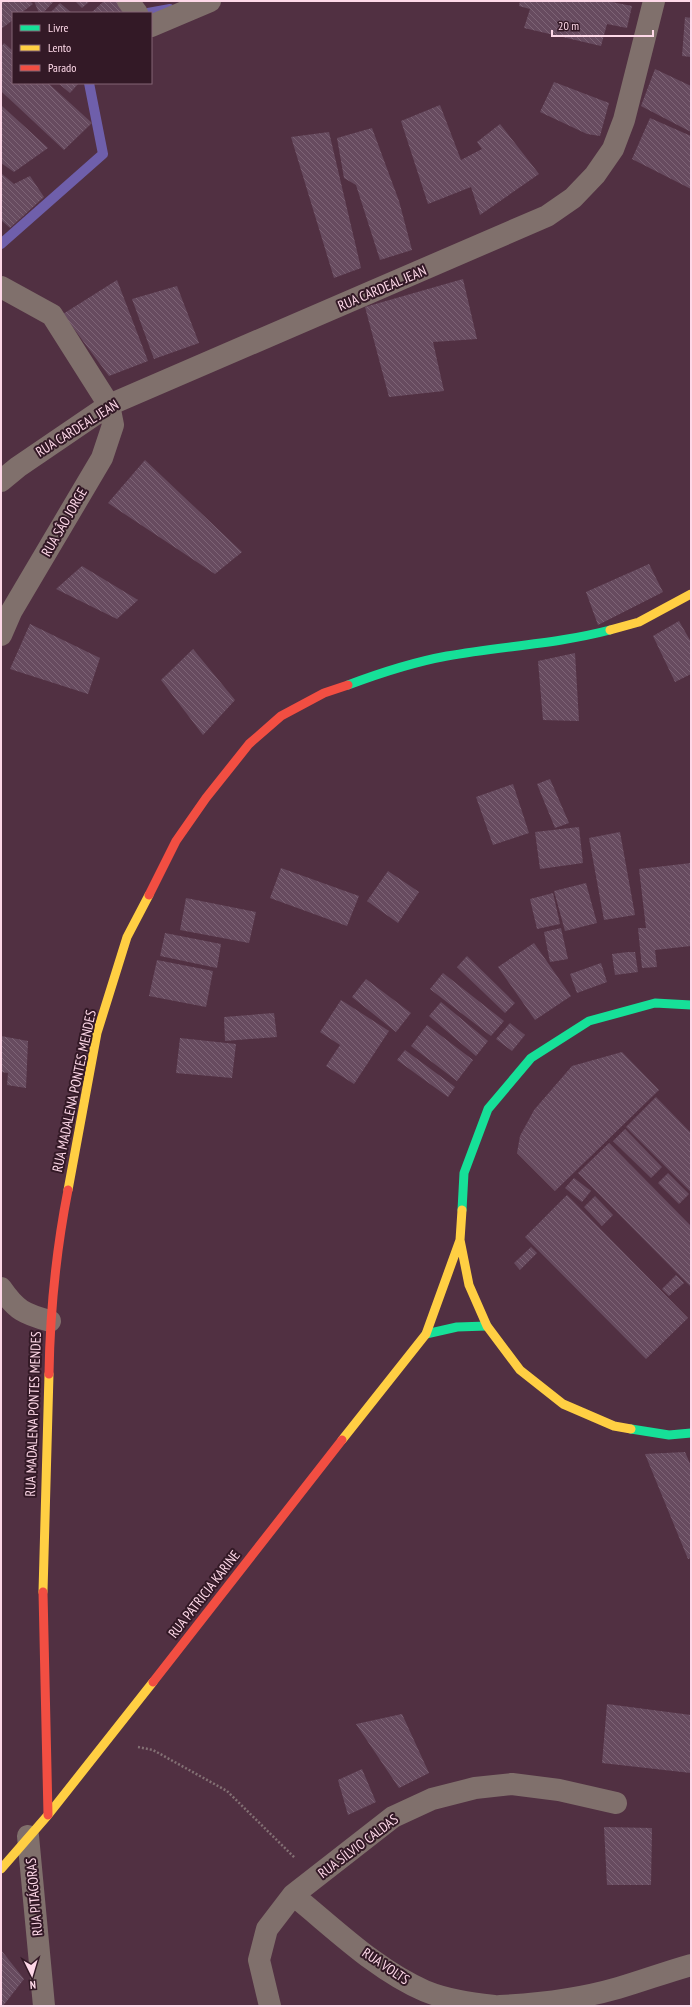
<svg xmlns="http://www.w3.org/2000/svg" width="692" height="2007" viewBox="0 0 692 2007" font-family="'PT Sans Narrow',sans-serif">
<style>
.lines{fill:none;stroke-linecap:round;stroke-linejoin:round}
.stream{stroke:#6f5fab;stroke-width:10}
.building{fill:url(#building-back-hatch)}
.path{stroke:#837074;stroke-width:2.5;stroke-dasharray:2 2;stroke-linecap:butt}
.street{stroke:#80706c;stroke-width:22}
.fast{stroke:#16e098;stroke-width:9}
.slow{stroke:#ffcf43;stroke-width:9}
.jam{stroke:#f24e42;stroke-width:9}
.labels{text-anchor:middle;stroke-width:4;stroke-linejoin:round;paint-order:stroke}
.street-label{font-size:14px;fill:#fed8e8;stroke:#331926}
</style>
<defs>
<pattern id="building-back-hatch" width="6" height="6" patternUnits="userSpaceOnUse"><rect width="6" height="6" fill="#674b5f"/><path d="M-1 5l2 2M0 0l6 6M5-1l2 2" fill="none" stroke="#7e6476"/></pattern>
</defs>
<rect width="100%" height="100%" fill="#513042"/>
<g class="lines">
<!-- stream -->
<path class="stream" d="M148 13 170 9
M1 244 103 154 89 83"/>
</g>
<!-- building -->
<path class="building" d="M1 1H30L33 4 21 13H13V20L1 29Z
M34 1H54L43 13H39Z
M75 1H90L82 8Z
M104 1H117L128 13H91Z
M520 1H607L632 6 627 28 607 24 601 46 524 28 530 9 519 6Z
M60 3 72 13H50Z
M685 17 691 18V57L682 56Z
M4 43 13 51V83H48L92 123 64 150 1 91V47Z
M655 69 691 86V132L641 106Z
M554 82 609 103 600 136 587 134 540 112Z
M58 83H79L70 93Z
M1 105 48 148 14 172 1 163Z
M440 105 461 160 482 149 477 142 500 124 539 174 480 215 471 187 428 204 401 121Z
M650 118 691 136V189L632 159Z
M372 128 399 201 412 250 380 260 356 185 344 178 337 138Z
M329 132 361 268 334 278 291 137Z
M1 173 14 184 30 176 44 197 10 228 1 220Z
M463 279 477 339 433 342 444 391 389 397 365 307Z
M117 280 148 361 109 376 63 314Z
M177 286 199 343 154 359 132 299Z
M145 460 242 552 215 574 108 503Z
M649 564 663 592 598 625 586 592Z
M82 566 138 600 117 619 56 589Z
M679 621 691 642V674L675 682 653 636Z
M30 624 100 658 88 694 10 669Z
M193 649 235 700 203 735 161 680Z
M575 653 579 721 543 720 538 661Z
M550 779 569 823 555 828 537 784Z
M513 784 529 833 493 845 476 797Z
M579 827 583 863 540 869 535 832Z
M620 832 635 915 604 920 589 838Z
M691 863V946L655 950 657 967 642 968 638 928H646L639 869Z
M281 868 359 896 347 926 270 898Z
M388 871 419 892 398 923 367 901Z
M586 883 597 923 565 931 554 891Z
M553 893 560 924 537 929 530 899Z
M186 898 256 912 249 943 180 930Z
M561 928 568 959 550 962 544 932Z
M165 933 221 944 217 968 160 956Z
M534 943 571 996 535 1020 498 967Z
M628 952H635L638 972 615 975 612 954Z
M467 956 515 1003 505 1013 457 967Z
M157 960 213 971 206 1007 149 996Z
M601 963 607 982 577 993 570 974Z
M443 973 504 1021 491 1036 430 989Z
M366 979 411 1013 396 1032 352 997Z
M341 1000 389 1031 354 1084 326 1066 340 1045 320 1032Z
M441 1002 488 1041 476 1056 429 1016Z
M274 1013 277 1037 225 1041 224 1017Z
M510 1023 525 1035 512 1051 496 1039Z
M427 1025 473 1060 457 1081 411 1046Z
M1 1036 28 1041 26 1088 7 1085 8 1073 1 1072Z
M180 1038 236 1044 232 1078 176 1073Z
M405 1050 455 1087 448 1097 397 1060Z
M622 1052 659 1090 555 1191 517 1153 520 1136 534 1110 572 1066Z
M656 1097 691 1133V1192L626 1127Z
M625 1129 662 1167 651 1178 613 1141Z
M609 1143 691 1226V1287L578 1173Z
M668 1173 689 1194 679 1204 658 1183Z
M574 1178 591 1191 582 1202 565 1188Z
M567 1195 688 1318 646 1359 525 1237Z
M595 1196 613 1215 602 1226 584 1207Z
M531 1247 537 1253 520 1270 514 1263Z
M676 1275 684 1283 669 1296 662 1289Z
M685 1452 691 1466V1558L688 1559 645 1454Z
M607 1704 691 1715V1773L602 1763Z
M402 1714 429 1773 399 1788 356 1724Z
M362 1769 376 1802 348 1815 338 1780Z
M604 1827 652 1828 651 1885H607Z
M1 1950 24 1979 3 2006H1Z"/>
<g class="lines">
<!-- path -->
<path class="path" d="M138 1747 153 1750 227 1791 295 1858"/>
<!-- street -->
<path class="street" d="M128 1 137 13
M151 26 210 1
M1 287 52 315 109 405 113 425 102 458 11 612 1 635
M1 481 18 467 109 405 547 216 573 198 595 175 613 149 624 120 654 1
M1 1288C16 1310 24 1314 50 1321
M28 1836 44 2006
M293 1895C334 1928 376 1970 425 1991 447 2000 470 2003 494 2006
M270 2006 259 1960 267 1929 293 1895 393 1817 432 1799 475 1788 512 1784 559 1790 616 1803
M500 2006C539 2004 580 1999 618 1988 642 1981 666 1972 691 1965"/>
<!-- fast -->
<path class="fast" d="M348 685C380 673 414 662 447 656 502 646 557 644 610 630
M462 1210 464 1173 488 1109 531 1058 589 1021 655 1003 691 1005
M426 1334 457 1327 487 1326
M631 1429 669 1435 691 1433"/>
<!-- slow -->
<path class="slow" d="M610 630 639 622 691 594
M68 1190 97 1033 127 937 149 895
M462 1210 460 1240 469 1285 487 1326 520 1370 563 1404 614 1426 631 1429
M342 1440 426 1334 460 1240
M43 1592 49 1374
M1 1869 48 1815 153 1682"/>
<!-- jam -->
<path class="jam" d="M149 895 176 841 206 798 249 744 281 716 324 693 348 685
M49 1374C50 1312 56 1251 68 1190
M43 1592 48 1815
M153 1682 342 1440"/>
</g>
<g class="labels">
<!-- street labels -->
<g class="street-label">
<text transform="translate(382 288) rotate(-23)" y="5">RUA CARDEAL JEAN</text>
<text transform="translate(77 428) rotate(-32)" y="5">RUA CARDEAL JEAN</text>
<text transform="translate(64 522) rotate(-60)" y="5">RUA SÂO JORGE</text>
<text transform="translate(74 1091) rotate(-78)" y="5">RUA MADALENA PONTES MENDES</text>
<text transform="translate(33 1414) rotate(-88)" y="5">RUA MADALENA PONTES MENDES</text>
<text transform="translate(204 1594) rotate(-52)" y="5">RUA PATRICIA KARINE</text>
<text transform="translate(358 1846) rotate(-37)" y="5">RUA SÍLVIO CALDAS</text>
<text transform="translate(34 1897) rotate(-95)" y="5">RUA PITÁGORAS</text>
<text transform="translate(386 1966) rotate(34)" y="5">RUA VOLTS</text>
</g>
</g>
<!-- border -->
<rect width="692" height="2007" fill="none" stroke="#fed8e8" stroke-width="4"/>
<!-- legend -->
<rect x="12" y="12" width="140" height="72" fill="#331926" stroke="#846574"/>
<rect x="20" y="25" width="20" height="6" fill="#16e098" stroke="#846574"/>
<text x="48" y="32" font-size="12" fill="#fed8e8">Livre</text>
<rect x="20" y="45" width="20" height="6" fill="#ffcf43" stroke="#846574"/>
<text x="48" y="52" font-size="12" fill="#fed8e8">Lento</text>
<rect x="20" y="65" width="20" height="6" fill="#f24e42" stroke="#846574"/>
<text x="48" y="72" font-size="12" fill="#fed8e8">Parado</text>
<!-- north arrow -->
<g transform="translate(32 1975) rotate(175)" stroke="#331926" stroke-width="3" paint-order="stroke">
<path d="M0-3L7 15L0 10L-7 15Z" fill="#fed8e8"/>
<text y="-6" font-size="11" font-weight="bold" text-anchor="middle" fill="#fed8e8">N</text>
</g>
<!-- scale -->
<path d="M552 30v6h101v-6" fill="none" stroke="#fed8e8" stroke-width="2"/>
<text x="558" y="30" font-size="12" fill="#fed8e8" stroke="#331926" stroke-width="3" paint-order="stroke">20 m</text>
</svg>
